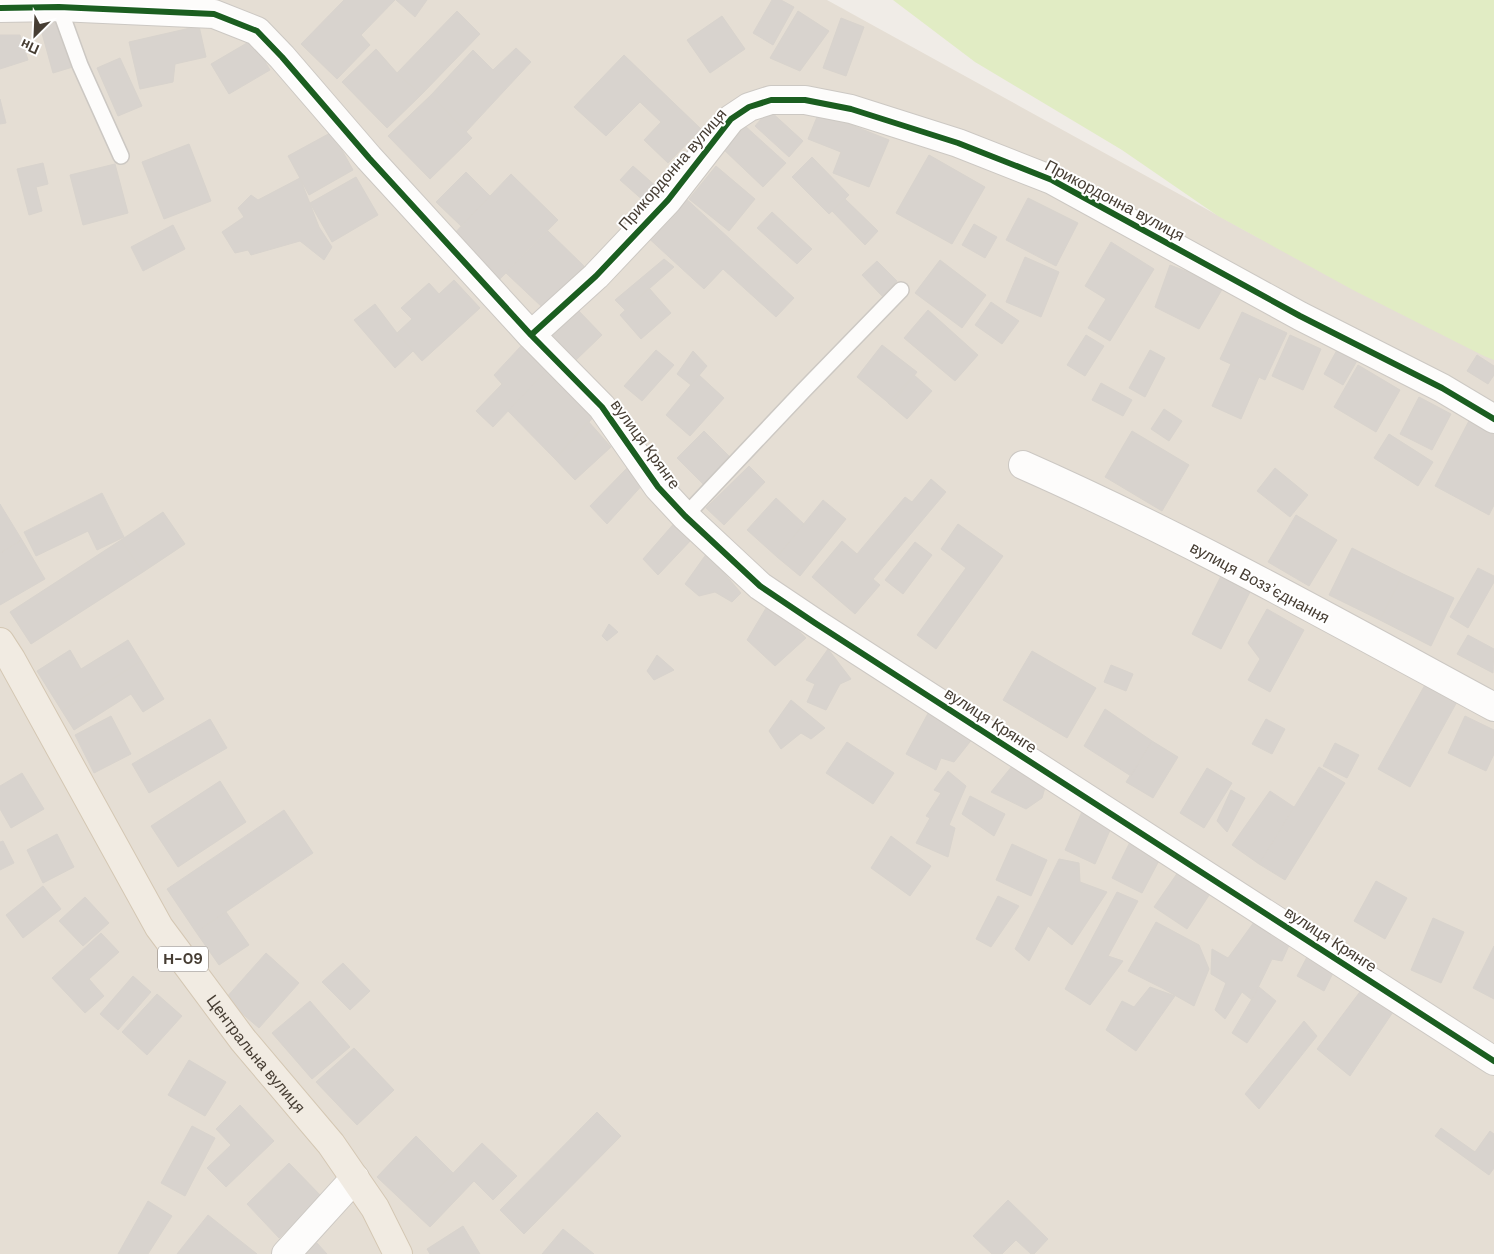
<svg xmlns="http://www.w3.org/2000/svg" width="1494" height="1254" viewBox="0 0 1494 1254" font-family="'DM Sans',sans-serif">
<style>
.residential{fill:#e5ded4}
.green{fill:#e1ecc4}
.building{fill:#d8d3ce;stroke:#d8d3cd}
.lines{fill:none;stroke-linecap:round;stroke-linejoin:round}
.lane-casing{stroke:#ccc8c3;stroke-width:18}
.street-casing{stroke:#ccc8c3;stroke-width:30}
.primary-casing{stroke:#d4c7b3;stroke-width:30}
.lane{stroke:#fdfcfb;stroke-width:15}
.street{stroke:#fdfcfb;stroke-width:28}
.primary{stroke:#f1ebe2;stroke-width:28}
.cycleway-casing{stroke:#fff;stroke-width:9}
.cycleway{stroke:#1b5e20;stroke-width:6}
.labels{text-anchor:middle;stroke-width:4;stroke-linejoin:round;paint-order:stroke}
.shield{fill:#fff;stroke:#7e7770;stroke-width:1}
.shield-label{font-size:15px;font-weight:bold;fill:#463d33}
.street-label{font-size:16px;fill:#463d33;stroke:#fff}
</style>
<rect width="100%" height="100%" fill="#f0ece7"/>
<!-- residential -->
<path class="residential" d="M0 0H827L1257 237 1494 349V1254H0Z"/>
<!-- green -->
<path class="green" d="M893 0H1494V360L1484 356 1353 290 1218 216 1122 150 975 62Z"/>
<!-- building -->
<path class="building" d="M344 0H395L361 35 370 45 337 79 301 44Z
M396 0H427L415 17Z
M772 0H781L794 7 773 45 753 33Z
M457 11 480 34 421 95 397 73Z
M798 11 829 31 800 71 770 58Z
M722 16 745 49 710 73 687 40Z
M841 18 864 27 846 76 823 68Z
M64 20 76 66 53 73 40 26Z
M199 26 206 57 175 64 173 82 140 89 129 42Z
M0 35H20L28 60 0 69Z
M252 40 270 70 229 94 211 64Z
M516 48 531 62 466 132 431 95 473 50 493 70Z
M376 49 397 73 421 95 387 128 342 82Z
M624 55 701 129 668 163 644 140 661 122 640 102 606 136 574 107Z
M120 58 142 106 118 116 97 68Z
M431 95 472 138 430 179 388 136Z
M0 99 6 123 0 124Z
M769 110 803 141 789 157 755 126Z
M819 112 889 140 869 187 833 173 841 152 808 139Z
M744 125 786 163 763 187 722 148Z
M332 132 353 170 309 195 288 156Z
M189 144 211 201 164 219 142 162Z
M929 155 985 187 952 244 896 213Z
M812 157 849 195 829 214 792 177Z
M43 163 48 184 36 187 42 211 29 215 17 169Z
M115 164 128 213 83 225 70 175Z
M633 166 658 188 645 202 620 180Z
M716 166 755 199 729 231 689 199Z
M466 172 490 196 461 226 436 202Z
M511 174 558 220 496 283 450 238Z
M356 177 378 215 332 242 310 203Z
M300 178 319 227 332 247 324 260 300 241 251 255 248 250 235 253 222 232 244 217 238 208 251 195 258 200Z
M681 194 794 298 776 317 723 269 704 289 644 234Z
M1028 198 1078 223 1056 266 1006 240Z
M845 199 878 231 865 245 832 211Z
M772 212 812 249 797 264 757 228Z
M974 224 997 237 985 258 962 245Z
M173 225 185 249 143 271 131 247Z
M548 231 584 266 543 308 506 273Z
M1111 242 1154 269 1110 341 1088 328 1106 299 1085 286Z
M1025 257 1059 272 1041 317 1006 302Z
M664 259 674 267 625 310 615 300Z
M940 260 986 295 962 328 915 293Z
M877 261 897 281 882 296 862 275Z
M1170 265 1224 286 1199 329 1155 307Z
M454 280 480 308 422 361 397 333 412 319 401 308 429 283 439 294Z
M649 288 671 313 641 339 620 315Z
M991 302 1019 321 1002 344 975 325Z
M375 304 397 333 413 351 395 368 354 320Z
M577 309 602 335 576 360 550 335Z
M928 310 978 355 955 381 904 338Z
M1242 312 1287 333 1265 380 1220 359Z
M1086 335 1104 346 1085 376 1067 365Z
M1290 335 1321 349 1303 390 1272 376Z
M882 345 917 372 891 405 857 377Z
M521 346 547 370 493 427 476 411 502 384 494 375Z
M1338 348 1358 359 1343 385 1324 374Z
M656 350 674 365 642 401 624 386Z
M1150 350 1165 358 1145 397 1129 388Z
M693 351 707 366 691 385 677 374Z
M1477 355 1494 366V375L1488 384 1467 371Z
M1231 364 1259 377 1241 419 1212 406Z
M1358 365 1400 390 1376 432 1334 407Z
M547 370 599 411 555 459 508 411Z
M699 375 724 398 690 436 666 415Z
M914 375 932 391 907 419 888 403Z
M1101 383 1132 400 1123 416 1092 400Z
M1419 397 1451 414 1432 450 1400 434Z
M1164 409 1182 421 1169 441 1151 429Z
M1472 415 1494 426V505L1489 515 1435 486Z
M588 421 611 447 575 480 555 459Z
M704 431 734 461 707 488 677 458Z
M1132 431 1189 465 1162 511 1105 477Z
M1389 434 1433 462 1418 486 1374 458Z
M629 466 646 481 607 524 590 506Z
M749 466 765 482 724 525 706 508Z
M1275 468 1308 495 1290 517 1257 491Z
M931 479 946 492 873 579 880 585 855 614 812 577 842 541 857 554 905 497 912 502Z
M102 493 124 537 97 550 88 531 36 556 24 532Z
M776 498 804 524 777 557 747 530Z
M823 500 846 519 800 576 777 557Z
M0 504 22 540 0 553Z
M163 512 185 544 143 572 121 540Z
M1296 515 1337 540 1309 586 1268 562Z
M677 520 692 539 658 575 643 559Z
M958 524 1003 556 936 649 917 635 966 568 941 549Z
M22 540 45 579 0 605V553Z
M121 540 143 572 31 644 10 612Z
M915 542 932 555 903 594 885 580Z
M1352 548 1403 574 1380 620 1329 595Z
M707 553 741 593 732 602 715 592 699 596 685 584Z
M1478 568 1494 576V582L1468 628 1450 617Z
M1403 574 1454 598 1431 646 1380 620Z
M1221 576 1250 592 1221 649 1192 634Z
M769 603 806 638 775 666 747 640Z
M1267 609 1304 630 1270 692 1248 680 1260 659 1248 643Z
M609 624 618 632 607 641 602 636Z
M1468 635 1494 649 1493 673 1457 654Z
M128 640 141 661 62 711 37 671 70 650 81 669Z
M828 649 851 679 840 684 826 710 807 702 815 684 806 680Z
M1032 651 1096 688 1067 738 1003 700Z
M657 655 674 670 654 680 647 671Z
M141 661 164 699 143 712 131 694 74 730 62 711Z
M1111 665 1133 674 1126 691 1104 682Z
M1426 683 1458 700 1410 787 1378 769Z
M791 700 825 728 811 739 801 733 781 749 769 731Z
M932 706 973 738 954 762 941 758 936 770 906 754Z
M1105 709 1152 741 1131 776 1084 746Z
M111 716 131 754 94 773 75 735Z
M1465 716 1494 730V754L1486 771 1448 753Z
M210 719 227 748 149 793 132 764Z
M1266 719 1285 729 1272 754 1252 744Z
M1152 741 1178 757 1153 798 1126 782Z
M847 742 894 773 873 804 826 773Z
M1335 743 1359 755 1347 778 1323 766Z
M1013 765 1046 784 1042 798 1026 809 991 792Z
M1319 767 1345 783 1285 880 1259 864Z
M1207 768 1232 783 1204 828 1180 813Z
M948 771 966 786 949 825 955 828 948 857 916 843 930 818 926 816 941 793 934 790Z
M22 773 44 809 11 828 0 809V786Z
M220 781 246 822 178 867 151 826Z
M1231 790 1245 798 1227 832 1217 821Z
M1270 791 1294 807 1259 864 1232 845Z
M970 796 1005 814 994 836 962 814Z
M1085 805 1115 819 1095 864 1065 850Z
M284 810 313 853 196 932 167 889Z
M57 834 74 867 43 883 27 850Z
M891 836 931 866 910 896 871 868Z
M1132 838 1163 853 1142 893 1112 878Z
M3 841 14 863 0 870V842Z
M1012 844 1047 860 1031 896 996 880Z
M1059 859 1079 863 1080 882 1107 892 1072 945 1048 926 1029 961 1015 949Z
M1185 862 1217 883 1187 929 1154 907Z
M1376 881 1407 898 1385 939 1354 921Z
M43 886 61 909 23 938 6 915Z
M1117 892 1138 901 1108 956 1123 961 1090 1005 1065 989Z
M998 896 1019 906 991 947 976 939Z
M85 897 109 923 83 946 59 921Z
M226 912 249 945 219 965 196 932Z
M1257 918 1291 941 1282 961 1272 959 1252 1000 1242 992 1225 1019 1215 1010 1226 983 1211 974 1212 949 1228 958Z
M1433 918 1464 932 1441 983 1411 970Z
M1156 922 1199 945 1209 969 1194 1006 1162 988 1128 971Z
M101 933 119 952 89 979 104 996 85 1013 52 978Z
M1494 946V999L1473 988Z
M266 953 299 983 259 1028 225 999Z
M1307 957 1334 971 1324 991 1297 976Z
M343 963 370 991 350 1010 322 982Z
M133 976 151 992 118 1030 100 1014Z
M1150 987 1175 996 1136 1051 1106 1030 1122 1001 1134 1007Z
M1259 987 1276 1001 1247 1043 1232 1033Z
M1362 989 1393 1012 1350 1076 1317 1049Z
M157 994 182 1016 147 1055 122 1032Z
M310 1001 350 1047 312 1079 272 1033Z
M1304 1021 1317 1036 1259 1109 1245 1094Z
M354 1048 394 1090 357 1125 316 1082Z
M189 1060 226 1082 205 1116 168 1095Z
M240 1105 274 1141 226 1187 207 1168 231 1145 216 1129Z
M597 1112 621 1136 524 1234 500 1210Z
M192 1126 215 1138 185 1196 161 1183Z
M1441 1128 1475 1152 1490 1131 1494 1134V1168L1489 1175 1435 1136Z
M416 1136 453 1173 415 1213 377 1177Z
M482 1143 517 1176 493 1200 474 1181 430 1227 415 1213Z
M289 1163 322 1197 279 1238 247 1204Z
M1008 1200 1048 1239 1034 1254H1031L1016 1240 1002 1254H992L973 1236Z
M148 1201 172 1216 148 1254H118Z
M208 1215 257 1254H177Z
M463 1226 480 1254H430L427 1249Z
M563 1229 594 1254H542Z
M317 1243 327 1254H306Z"/>
<g class="lines">
<defs>
<path id="lane" d="M59 7 80 65 121 156
M685 516 804 390 901 290"/>
<path id="street" d="M0 8 59 7 214 14 257 31 282 57 369 158 531 335 596 276 668 200 731 119 749 107 771 100H805L851 109 958 143 1052 180 1300 316 1442 388 1494 419
M531 335 602 407 658 487 685 516 760 586 815 623 1494 1061
M1023 465C1184 536 1339 623 1494 707
M286 1254 355 1178"/>
<g id="primary">
<path id="s1" d="M0 642 11 659 159 927 243 1040 331 1144 375 1208 398 1254"/>
</g>
</defs>
<!-- lane casing -->
<use href="#lane" class="lane-casing"/>
<!-- street casing -->
<use href="#street" class="street-casing"/>
<!-- primary casing -->
<use href="#primary" class="primary-casing"/>
<!-- lane -->
<use href="#lane" class="lane"/>
<!-- street -->
<use href="#street" class="street"/>
<!-- primary -->
<use href="#primary" class="primary"/>
<defs>
<path id="cycleway" d="M0 8 59 7 214 14 257 31 282 57 369 158 531 335 596 276 668 200 731 119 749 107 771 100H805L851 109 958 143 1052 180 1300 316 1442 388 1494 419
M531 335 602 407 658 487 685 516 760 586 815 623 1494 1061"/>
</defs>
<!-- cycleway casing -->
<use href="#cycleway" class="cycleway-casing"/>
<!-- cycleway -->
<use href="#cycleway" class="cycleway"/>
</g>
<g class="labels">
<!-- shield labels -->
<rect class="shield" x="158" y="946.5" width="50" height="25" rx="4"/>
<g class="shield-label">
<text x="183" y="964">Н-09</text>
</g>
<!-- street labels -->
<g class="street-label">
<text transform="translate(672 169) rotate(-49)" y="6">Прикордонна вулиця</text>
<text transform="translate(1115 200) rotate(28)" y="6">Прикордонна вулиця</text>
<text transform="translate(646 444) rotate(54)" y="6">вулиця Крянге</text>
<text transform="translate(1260 582) rotate(28)" y="6">вулиця Воззʼєднання</text>
<text transform="translate(991 720) rotate(33)" y="6">вулиця Крянге</text>
<text transform="translate(1331 939) rotate(33)" y="6">вулиця Крянге</text>
<text dy="6" stroke="none"><textPath href="#s1" startOffset="486">Центральна вулиця</textPath></text>
</g>
</g>
<!-- north arrow -->
<g transform="translate(35 35) rotate(204)" stroke="#ffffff" stroke-width="4" paint-order="stroke">
<path d="M0-4L9 19L0 12L-9 19Z" fill="#463d33"/>
<text y="-8" font-size="14" font-weight="bold" text-anchor="middle" fill="#463d33">Пн</text>
</g>
</svg>
